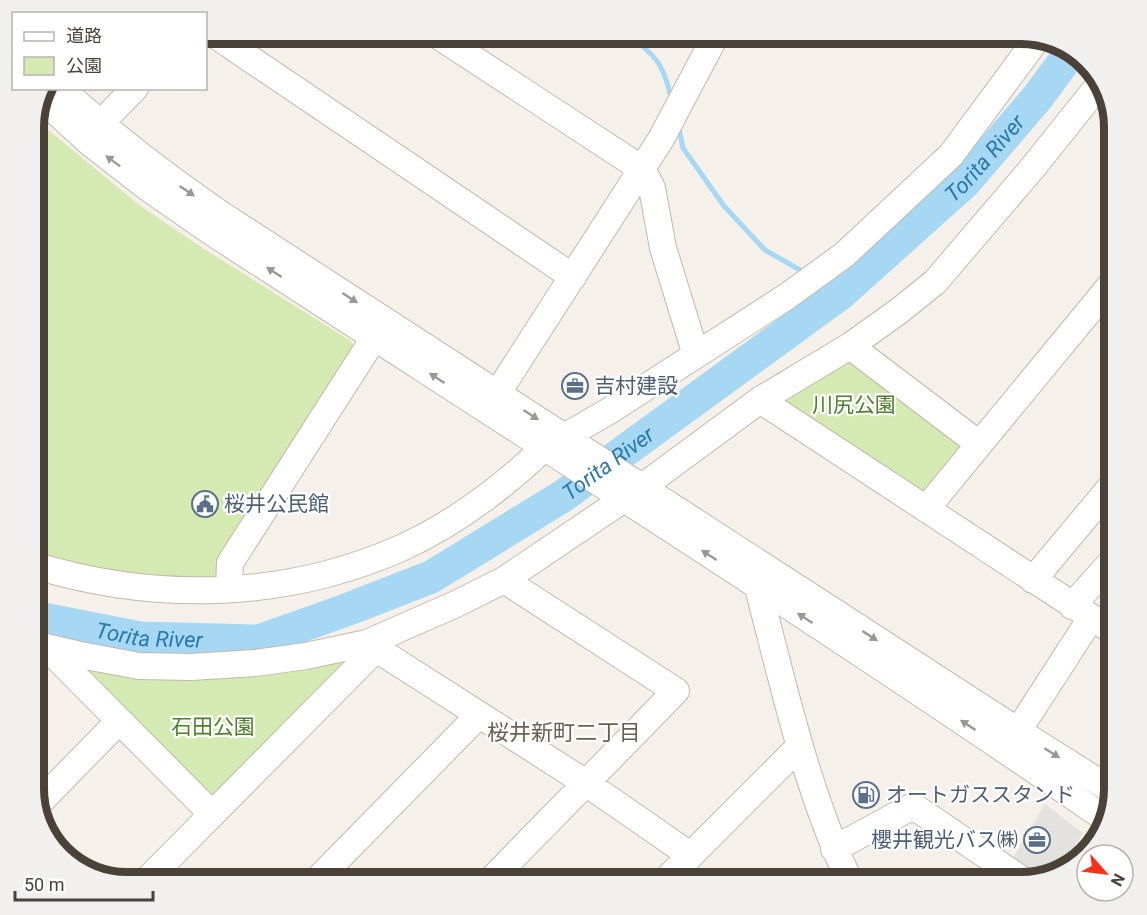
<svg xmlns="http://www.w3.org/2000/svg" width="1147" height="915" viewBox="0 0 1147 915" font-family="Roboto,'Noto Sans JP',sans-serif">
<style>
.green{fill:#d4eab2}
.parking{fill:#e4e2df}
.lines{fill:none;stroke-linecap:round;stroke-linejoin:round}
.stream{stroke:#a6d7f3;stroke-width:5}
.river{stroke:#a6d7f3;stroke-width:33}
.minor-casing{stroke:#c1b9ac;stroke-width:28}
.minor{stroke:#fff;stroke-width:26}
.oneway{fill:#9b9792}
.labels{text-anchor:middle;stroke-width:4.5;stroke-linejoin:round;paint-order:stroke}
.service-label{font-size:21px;fill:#4e5e75;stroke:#fff;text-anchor:start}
.park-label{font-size:21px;fill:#4d7e28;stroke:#fff}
.water-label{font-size:22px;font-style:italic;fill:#2a79a9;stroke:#fff}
.neighbourhood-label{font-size:22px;fill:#6d5f4f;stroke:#fff}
.rim{fill:none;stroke:#4a4238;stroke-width:8}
</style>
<rect width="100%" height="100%" fill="#f5f1ea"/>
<!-- green -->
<path class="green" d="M34 118 139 205 204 249 351 341 355 350 223 562 214 579 129 580 33 559Z
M848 359 966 448 925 497 788 408 787 399Z
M365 652 213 799 68 663Z"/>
<!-- parking -->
<path class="parking" d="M1045 804 1083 833 1059 873 1037 878 1011 861Z"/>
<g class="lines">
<!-- stream -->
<path class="stream" d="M626 33C657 57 663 62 672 101
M678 124 683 148 724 206 765 250 807 274
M820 282 840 294"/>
<!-- river -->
<path class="river" id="s1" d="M33 617 140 638 259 641 346 610 431 577 563 496 840 294 964 183 1037 98 1071 52"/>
<defs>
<path id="minor" d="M212 33 573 277
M434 33 642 169 652 188 663 248 696 355
M60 88C112 135 165 176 222 215L1018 731 1113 791
M43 100 90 143 148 188 213 233C510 426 811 616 1103 817
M100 124 135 88
M850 346 979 444
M760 400 1114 632
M488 408 661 139 717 33
M564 437 609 411 786 297 844 255 951 155 1037 39
M642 487 760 400 850 346 899 311 935 282 1030 171 1099 85 1106 90
M926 509 1114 281
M33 565C154 602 282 600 399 549 453 525 502 488 544 448
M762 580 758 588C784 687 806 789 850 882
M1033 580 1114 483
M229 589 230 563 374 338
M1072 606 1114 559
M367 643 586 783 690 855
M33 644 80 655 139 666 191 667 255 663 306 656 367 643 456 604 504 580 624 499
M47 648 212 814
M1009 745 1091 618
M38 804 119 721
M834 849 913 806 1024 881
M145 882 376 649
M315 882 479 715
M489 882 676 691 504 580
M664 882 800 746"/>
</defs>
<!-- minor casing -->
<use href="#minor" class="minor-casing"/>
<!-- minor -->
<use href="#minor" class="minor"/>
</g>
<!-- one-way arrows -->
<defs><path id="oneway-solid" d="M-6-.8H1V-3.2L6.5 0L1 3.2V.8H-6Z" transform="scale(1.5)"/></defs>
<g class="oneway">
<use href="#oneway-solid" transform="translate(113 161) rotate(-143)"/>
<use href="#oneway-solid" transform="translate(187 191) rotate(34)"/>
<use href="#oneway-solid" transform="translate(274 272) rotate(-147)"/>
<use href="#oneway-solid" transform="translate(350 298) rotate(33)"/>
<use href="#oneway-solid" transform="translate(437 378) rotate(-147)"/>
<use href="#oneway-solid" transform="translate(531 415) rotate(33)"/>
<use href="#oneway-solid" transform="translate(709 555) rotate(-147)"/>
<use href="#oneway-solid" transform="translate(805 618) rotate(-147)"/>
<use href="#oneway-solid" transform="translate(870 636) rotate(33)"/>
<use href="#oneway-solid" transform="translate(968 725) rotate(-147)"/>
<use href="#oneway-solid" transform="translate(1052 753) rotate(32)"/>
</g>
<!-- icons -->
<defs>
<symbol id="office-ring" viewBox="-11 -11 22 22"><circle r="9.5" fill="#fff" stroke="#5c6f8a" stroke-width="1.5"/><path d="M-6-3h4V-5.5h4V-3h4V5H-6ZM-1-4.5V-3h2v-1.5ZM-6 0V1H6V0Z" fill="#5c6f8a"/></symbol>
<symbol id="civic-ring" viewBox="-11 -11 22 22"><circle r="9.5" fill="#fff" stroke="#5c6f8a" stroke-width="1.5"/><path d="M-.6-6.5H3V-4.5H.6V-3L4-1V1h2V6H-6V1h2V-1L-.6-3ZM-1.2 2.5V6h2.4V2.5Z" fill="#5c6f8a"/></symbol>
<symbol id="fuel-ring" viewBox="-11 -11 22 22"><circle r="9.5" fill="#fff" stroke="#5c6f8a" stroke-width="1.5"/><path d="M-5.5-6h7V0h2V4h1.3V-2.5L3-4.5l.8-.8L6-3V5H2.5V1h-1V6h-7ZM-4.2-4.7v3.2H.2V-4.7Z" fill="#5c6f8a"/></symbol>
</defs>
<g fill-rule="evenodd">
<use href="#office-ring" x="560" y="371" width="30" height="30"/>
<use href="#civic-ring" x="190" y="489" width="30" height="30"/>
<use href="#fuel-ring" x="851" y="780" width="30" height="30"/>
<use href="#office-ring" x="1022" y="825" width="30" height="30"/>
</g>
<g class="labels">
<!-- service labels -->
<g class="service-label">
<text x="594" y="393">吉村建設</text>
<text x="224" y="511">桜井公民館</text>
<text x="886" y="802">オートガススタンド</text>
<text x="1018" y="847" text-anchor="end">櫻井観光バス㈱</text>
</g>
<!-- park labels -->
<g class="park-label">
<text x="854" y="412">川尻公園</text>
<text x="213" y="734">石田公園</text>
</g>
<!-- water labels -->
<g class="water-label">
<text dy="8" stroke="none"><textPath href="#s1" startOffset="1108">Torita River</textPath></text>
<text dy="8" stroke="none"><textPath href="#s1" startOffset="622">Torita River</textPath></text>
<text dy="8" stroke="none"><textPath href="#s1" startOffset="118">Torita River</textPath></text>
</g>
<!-- neighbourhood labels -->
<g class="neighbourhood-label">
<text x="564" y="740">桜井新町二丁目</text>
</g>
</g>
<!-- crop -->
<path d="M0 0H1147V915H0ZM127 44H1021A83 83 0 0 1 1104 127V789A83 83 0 0 1 1021 872H127A83 83 0 0 1 44 789V127A83 83 0 0 1 127 44Z" fill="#f1f0ef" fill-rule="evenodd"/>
<path class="rim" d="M127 44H1021A83 83 0 0 1 1104 127V789A83 83 0 0 1 1021 872H127A83 83 0 0 1 44 789V127A83 83 0 0 1 127 44Z"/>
<!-- legend -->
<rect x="12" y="12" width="195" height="78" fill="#ffffff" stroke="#b7b3af" stroke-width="1.5"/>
<rect x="24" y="32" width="30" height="9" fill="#ffffff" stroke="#b7b3af" stroke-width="1.5"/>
<text x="66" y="42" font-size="18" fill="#4a4238">道路</text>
<rect x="24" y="57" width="30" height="18" fill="#d4eab2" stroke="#b7b3af" stroke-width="1.5"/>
<text x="66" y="72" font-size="18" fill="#4a4238">公園</text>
<!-- north arrow -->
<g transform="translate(1105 873) rotate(118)"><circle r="28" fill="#ffffff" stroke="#b7b3af" stroke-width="1.5"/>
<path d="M0-4.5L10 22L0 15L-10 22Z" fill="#fe2f18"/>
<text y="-9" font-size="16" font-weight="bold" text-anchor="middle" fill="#4a4238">N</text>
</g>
<!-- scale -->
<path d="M15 891v9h138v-9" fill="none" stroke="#4a4238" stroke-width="3"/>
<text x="24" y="891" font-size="18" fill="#4a4238" stroke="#ffffff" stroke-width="4.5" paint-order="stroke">50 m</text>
</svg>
